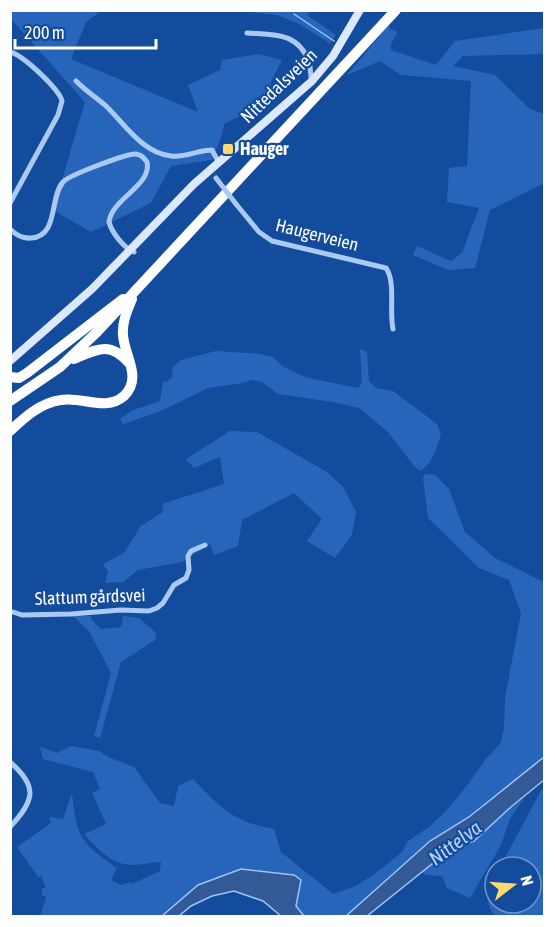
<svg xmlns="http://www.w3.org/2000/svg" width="555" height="927" viewBox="0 0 555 927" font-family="'Asap Condensed',sans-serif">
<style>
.green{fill:#2765bb}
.water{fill:#335a96;stroke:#9dc4f6;stroke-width:1.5}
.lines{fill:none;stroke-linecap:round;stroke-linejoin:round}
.stream{stroke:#9dc4f6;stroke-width:1.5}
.street{stroke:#abcaf3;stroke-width:5}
.secondary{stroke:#dbe8fd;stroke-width:8}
.highway{stroke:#fff;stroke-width:10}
.street-bridge{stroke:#abcaf3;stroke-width:5}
.poi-dot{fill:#ffd96d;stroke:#144c9d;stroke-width:2}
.labels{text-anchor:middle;stroke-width:4.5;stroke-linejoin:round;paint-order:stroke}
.street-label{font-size:18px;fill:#fff;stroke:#144c9d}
.poi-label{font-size:18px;font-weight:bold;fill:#fff;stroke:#144c9d;text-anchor:start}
.water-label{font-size:20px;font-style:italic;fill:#b8d4fa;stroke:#144c9d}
</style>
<rect width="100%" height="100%" fill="#144c9d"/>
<!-- green -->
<path class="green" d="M10 11H101L86 22 71 59 198 112 188 85 220 70 222 60 259 54 282 60 270 84 274 94 259 96 253 103 257 108 224 124C223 138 216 147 212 160L171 166 151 203 91 232 53 210 85 102 11 19Z
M245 11H310L307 15 336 35 330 43 297 23 277 15Z
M389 25 390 29 396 31 397 34 391 44V50L436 65 455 41 544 28V54L463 56 453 66 495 75 530 109 544 114V183L490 210 475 268 448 270 413 255 417 246 451 261 462 253 479 208 447 202 449 168 467 166 471 81 401 75 380 61 347 75Z
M360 349 367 352 369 381 376 388 393 391 437 424 441 434C437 447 433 462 421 471L415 467 387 431 359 408 333 402 278 394 262 382 252 380 242 383 208 388 161 411 123 424 120 419 133 410 160 401 163 382 168 381 172 377 173 367 181 360 216 351 260 354 273 357 282 366 304 377 358 388 362 383Z
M230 431 257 432 327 472 343 487 356 512 352 535 335 558 307 541 322 519 294 493 242 520 238 546 214 555 210 544 182 562 138 570 123 582 105 583 108 572 103 564 124 553 141 526 163 512 162 504 224 484 220 457 194 468 186 459Z
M428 474 435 475 449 489 465 532 495 558 544 582V757L469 817 430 841 387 879 349 916H304L296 906 300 890 294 875 241 869 198 885 162 916 41 915 46 897 42 895V889L46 887 41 876 38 877 17 847 51 823 49 817 63 819 72 793C77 838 80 842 117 868L111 880 121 885 130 882 132 884 160 871 161 862C152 862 142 865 132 865 112 865 97 848 84 834L106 824 92 793 100 789 93 772 43 759 40 747 57 753 71 746 99 751 108 757 134 767 160 803 174 806 178 786 193 779C221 808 233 822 274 829L281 852 333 894 356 886 376 873 402 852 408 841 429 827 446 811 469 783 485 760 500 744 504 729 505 698 521 613 509 580 479 568 428 518 423 479 424 475Z
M73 616H91L92 620 101 629 121 627 123 616 139 618 156 633 155 640 121 662 100 738 94 736 111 673 89 631Z
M544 785V916H495C484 902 487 891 495 875V903H531V867H500Z
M528 792 510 819 501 845 470 898 447 888 442 876 426 875 422 872 452 848 474 841Z"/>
<!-- water -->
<path class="water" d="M544 757V780L512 806 474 841 452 848 367 916H346L430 841 469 817Z
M241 869 294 875 301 880 296 906 304 916H281L263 901 234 891 212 896 191 906 179 916H162L198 885Z"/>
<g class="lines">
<!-- stream -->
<path class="stream" d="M294 14 334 41"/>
<!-- street -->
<path class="street" d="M247 33C274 35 298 32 309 62 311 69 310 75 312 81
M10 52C23 55 59 89 62 101L58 115 10 203
M76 81C85 90 95 97 105 105 124 123 142 153 171 156 185 158 198 150 212 150L219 163
M236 204 259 232 272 241 386 268C396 282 389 311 393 329
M10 229C16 235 22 239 31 238 59 236 49 198 63 182 69 175 128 153 136 154 142 155 144 158 147 162 152 186 112 198 109 222 112 233 124 248 134 252
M10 611 22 615 71 614 121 610 149 611 157 608 163 603 174 585 186 578 189 570 188 556 191 551 205 545
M10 762C39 787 34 801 10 827"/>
<!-- secondary -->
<path class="secondary" d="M10 361 92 289 194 184 312 81 333 56 360 10"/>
<!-- highway -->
<path class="highway" d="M74 359C97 349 110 341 129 363
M10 377 19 378 27 373 123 299
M10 401 60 367 97 332 396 10
M10 431C25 417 40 403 61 400 81 396 106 412 124 396 143 378 124 355 123 335 122 322 127 311 132 299"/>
<!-- street-bridge -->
<path class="street-bridge" d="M216 178 236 204"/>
</g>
<!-- markers -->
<rect class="poi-dot" x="222" y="143" width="12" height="12" rx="3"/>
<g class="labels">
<!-- street labels -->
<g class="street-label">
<text transform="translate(279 86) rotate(-44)" y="6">Nittedalsveien</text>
<text transform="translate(317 235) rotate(14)" y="6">Haugerveien</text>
<text transform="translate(90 597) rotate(-2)" y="6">Slattum gårdsvei</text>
</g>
<!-- poi labels -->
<g class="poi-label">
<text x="240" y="155">Hauger</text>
</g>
<!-- water labels -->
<g class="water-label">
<text transform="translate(455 843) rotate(-37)" y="7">Nittelva</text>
</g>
</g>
<!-- border -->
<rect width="555" height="927" fill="none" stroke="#ffffff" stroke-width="24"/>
<!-- north arrow -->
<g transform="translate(513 885) rotate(73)"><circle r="28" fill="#144c9d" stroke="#7294c4" stroke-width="1.5"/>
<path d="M0-4.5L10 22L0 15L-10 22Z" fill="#ffd96d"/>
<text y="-9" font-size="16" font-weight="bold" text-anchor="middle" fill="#ffffff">N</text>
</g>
<!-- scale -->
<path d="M15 39v9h141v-9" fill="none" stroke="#ffffff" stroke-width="3"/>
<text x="24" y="39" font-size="18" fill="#ffffff" stroke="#144c9d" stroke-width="4.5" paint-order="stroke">200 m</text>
</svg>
